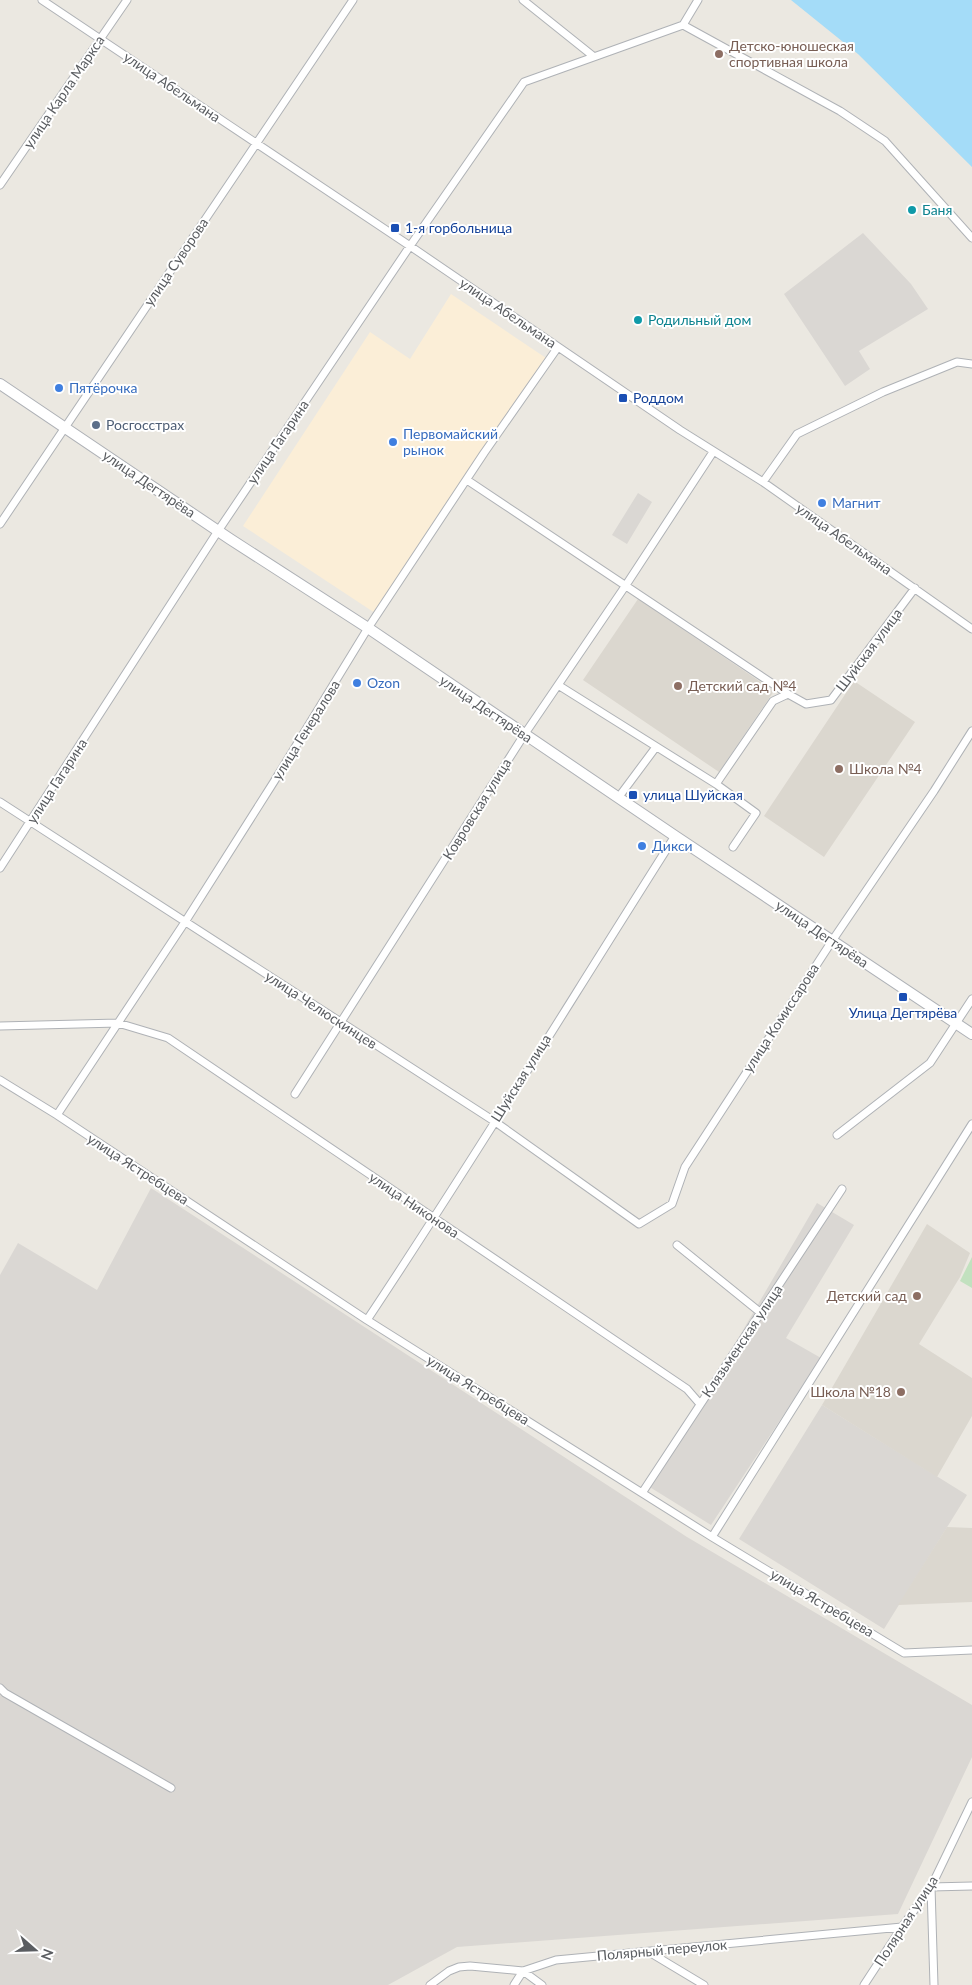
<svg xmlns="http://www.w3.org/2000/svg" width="972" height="1985" viewBox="0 0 972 1985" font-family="Lato,sans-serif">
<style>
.commercial{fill:#fbeed7}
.industrial{fill:#dad7d3}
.education{fill:#dbd7cf}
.green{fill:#c2e1bf}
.water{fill:#a4dcf8}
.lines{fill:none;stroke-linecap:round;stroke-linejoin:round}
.minor-casing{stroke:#afb2b6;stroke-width:9}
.secondary-casing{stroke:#aeb1b6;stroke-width:12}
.minor{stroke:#fff;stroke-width:7}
.secondary{stroke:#fff;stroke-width:10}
.education-dot{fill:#8d6e63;stroke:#fff;stroke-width:2}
.culture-dot{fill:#0f9aa8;stroke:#fff;stroke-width:2}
.transit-dot{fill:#1a4fb4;stroke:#fff;stroke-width:2}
.shop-dot{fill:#3f7fe0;stroke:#fff;stroke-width:2}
.service-dot{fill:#5c6f8a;stroke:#fff;stroke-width:2}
.labels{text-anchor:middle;stroke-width:4;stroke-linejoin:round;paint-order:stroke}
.education-label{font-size:14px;fill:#785e54;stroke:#fff;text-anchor:start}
.street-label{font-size:14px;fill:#5a5d61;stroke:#fff}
.culture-label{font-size:14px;fill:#0d838f;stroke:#fff;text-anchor:start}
.transit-label{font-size:14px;fill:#164399;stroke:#fff;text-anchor:start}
.shop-label{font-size:14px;fill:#366cbe;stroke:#fff;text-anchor:start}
.service-label{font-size:14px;fill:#4e5e75;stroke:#fff;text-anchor:start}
</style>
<rect width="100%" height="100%" fill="#ebe8e1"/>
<!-- commercial -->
<path class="commercial" d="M451 294 546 358 375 613 243 526 370 332 410 359Z"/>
<!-- industrial -->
<path class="industrial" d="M863 233 911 284 928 309 859 351 870 369 845 386 784 294Z
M638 493 652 502 627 544 612 535Z
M151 1188 687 1537 972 1705V1757L898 1914 457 1947 388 1985H0V1275L18 1243 97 1290Z
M817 1203 854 1225 786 1338 821 1358 711 1525 648 1486 700 1404Z
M822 1405 967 1495 884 1629 739 1539Z"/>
<!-- education -->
<path class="education" d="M638 599 774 691 719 772 583 680Z
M854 681 915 722 824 857 764 816Z
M927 1224 970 1253 960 1277 919 1344 972 1378V1416L937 1477 822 1405Z
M947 1527 972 1528V1602L898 1605Z"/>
<!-- green -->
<path class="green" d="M972 1257V1288L960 1281Z"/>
<!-- water -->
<path class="water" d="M791 0H972V167L858 54Z"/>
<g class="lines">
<defs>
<path id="minor" d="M42 0 410 246 680 430 763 482 972 629
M523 0 593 56
M698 0 683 25 840 111 885 141 972 238
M0 185 127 0
M467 480 788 694
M763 482 797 434 883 392 957 362 972 364
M0 524 353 0
M558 685 716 784 756 813 733 847
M716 784 773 701 788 694 806 704 831 700 915 588
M618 798 656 747
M0 802 494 1121 639 1224 672 1204 685 1167 832 941 934 791 972 731
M0 868 218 531 410 246 524 82 683 25
M0 1026 118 1023 168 1038 687 1389 700 1404
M0 1080 57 1115 367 1320 712 1537 904 1653 972 1650
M295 1094 524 735 626 585 713 452
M57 1115 185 922 275 780 368 628 484 453 558 347
M837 1135 930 1063 972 999
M677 1245 761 1313
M367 1320C473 1161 572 998 675 836
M642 1493 842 1189
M712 1537 972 1124
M0 1688 5 1693 171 1788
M649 1952 704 1985
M430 1985 449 1971 459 1967 470 1966 523 1971 556 1960 902 1927
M514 1985 523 1971 542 1985
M864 1985 902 1927 931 1887 972 1802
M934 1985 931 1887 972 1886"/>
<path id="secondary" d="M0 384 230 539 368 628 675 836 972 1034"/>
</defs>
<!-- minor casing -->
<use href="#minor" class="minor-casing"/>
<!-- secondary casing -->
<use href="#secondary" class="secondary-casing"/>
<!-- minor -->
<use href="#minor" class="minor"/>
<!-- secondary -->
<use href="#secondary" class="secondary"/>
</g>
<!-- markers -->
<g class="education-dot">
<circle cx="719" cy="54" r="5"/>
<circle cx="678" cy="686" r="5"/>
<circle cx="839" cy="769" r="5"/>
<circle cx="917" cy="1296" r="5"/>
<circle cx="901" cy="1392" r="5"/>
</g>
<g class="culture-dot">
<circle cx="912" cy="210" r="5"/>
<circle cx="638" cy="320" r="5"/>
</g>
<g class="transit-dot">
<rect x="390" y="223" width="10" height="10" rx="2.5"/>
<rect x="618" y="393" width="10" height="10" rx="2.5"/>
<rect x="628" y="790" width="10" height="10" rx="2.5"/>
<rect x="898" y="992" width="10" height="10" rx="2.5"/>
</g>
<g class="shop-dot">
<circle cx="59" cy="388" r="5"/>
<circle cx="393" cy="442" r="5"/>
<circle cx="822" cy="503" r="5"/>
<circle cx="357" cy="683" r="5"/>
<circle cx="642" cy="846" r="5"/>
</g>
<circle class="service-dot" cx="96" cy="425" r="5"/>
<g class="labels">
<!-- education labels -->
<g class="education-label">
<text x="729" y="51">Детско-юношеская<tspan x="729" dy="16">спортивная школа</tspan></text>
<text x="688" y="691">Детский сад №4</text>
<text x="849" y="774">Школа №4</text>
<text x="907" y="1301" text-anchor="end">Детский сад</text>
<text x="891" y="1397" text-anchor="end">Школа №18</text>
</g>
<!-- street labels -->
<g class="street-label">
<text transform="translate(172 87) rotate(34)" y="5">улица Абельмана</text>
<text transform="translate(64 92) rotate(-56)" y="5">улица Карла Маркса</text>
<text transform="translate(176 262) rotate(-56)" y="5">улица Суворова</text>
<text transform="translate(508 313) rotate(34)" y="5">улица Абельмана</text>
<text transform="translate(278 442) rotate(-56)" y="5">улица Гагарина</text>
<text transform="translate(149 484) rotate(34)" y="5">улица Дегтярёва</text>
<text transform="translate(844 539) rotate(35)" y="5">улица Абельмана</text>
<text transform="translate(869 650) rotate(-53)" y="5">Шуйская улица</text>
<text transform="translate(486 709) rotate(34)" y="5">улица Дегтярёва</text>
<text transform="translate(306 730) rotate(-58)" y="5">улица Генералова</text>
<text transform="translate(57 781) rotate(-57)" y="5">улица Гагарина</text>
<text transform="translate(477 809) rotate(-58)" y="5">Ковровская улица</text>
<text transform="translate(822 934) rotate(34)" y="5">улица Дегтярёва</text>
<text transform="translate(321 1010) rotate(33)" y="5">улица Челюскинцев</text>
<text transform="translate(781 1018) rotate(-57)" y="5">улица Комиссарова</text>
<text transform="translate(521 1078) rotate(-58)" y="5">Шуйская улица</text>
<text transform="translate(138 1169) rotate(33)" y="5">улица Ястребцева</text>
<text transform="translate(414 1205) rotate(34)" y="5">улица Никонова</text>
<text transform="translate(742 1341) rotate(-56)" y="5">Клязьменская улица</text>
<text transform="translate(478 1390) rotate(32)" y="5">улица Ястребцева</text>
<text transform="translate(822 1603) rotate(31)" y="5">улица Ястребцева</text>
<text transform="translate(906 1921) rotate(-57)" y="5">Полярная улица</text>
<text transform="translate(662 1950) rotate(-5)" y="5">Полярный переулок</text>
</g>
<!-- culture labels -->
<g class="culture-label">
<text x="922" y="215">Баня</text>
<text x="648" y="325">Родильный дом</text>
</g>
<!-- transit labels -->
<g class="transit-label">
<text x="405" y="233">1-я горбольница</text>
<text x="633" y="403">Роддом</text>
<text x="643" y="800">улица Шуйская</text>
<text x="903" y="1018" text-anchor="middle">Улица Дегтярёва</text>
</g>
<!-- shop labels -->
<g class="shop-label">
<text x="69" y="393">Пятёрочка</text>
<text x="403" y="439">Первомайский<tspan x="403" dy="16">рынок</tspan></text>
<text x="832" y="508">Магнит</text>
<text x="367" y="688">Ozon</text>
<text x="652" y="851">Дикси</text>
</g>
<!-- service labels -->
<g class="service-label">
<text x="106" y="430">Росгосстрах</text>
</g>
</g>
<!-- north arrow -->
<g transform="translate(35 1950) rotate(110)" stroke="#ffffff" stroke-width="4" paint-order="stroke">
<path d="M0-4L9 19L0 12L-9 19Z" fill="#5a5d61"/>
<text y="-8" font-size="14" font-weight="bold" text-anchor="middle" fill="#5a5d61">N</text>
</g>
</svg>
